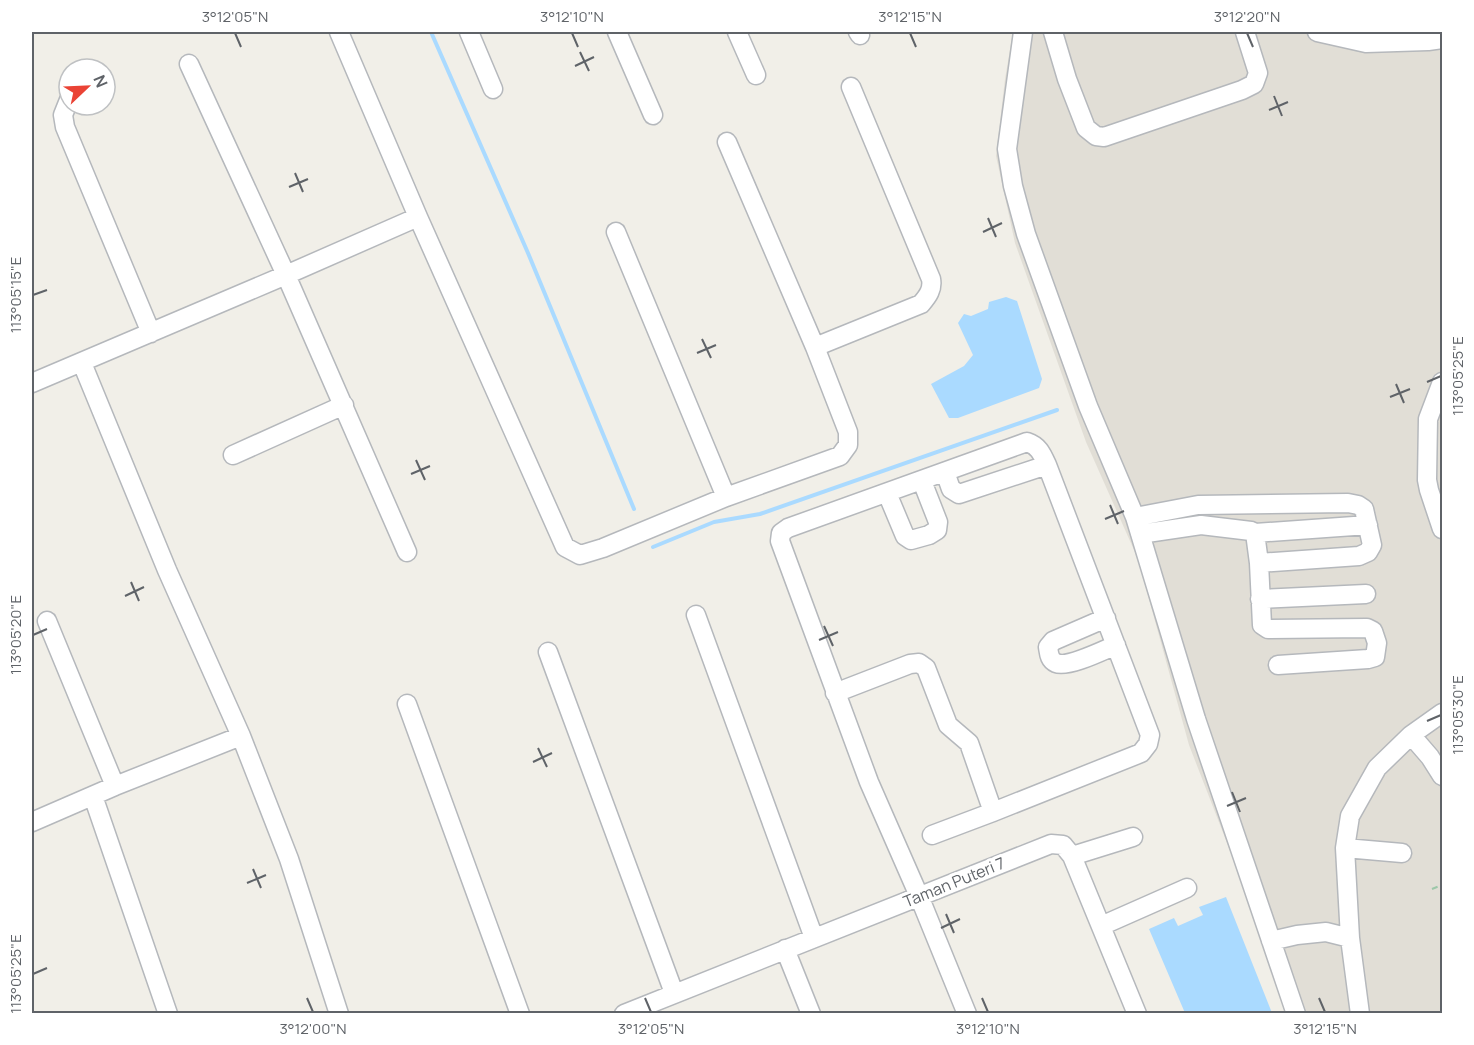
<svg xmlns="http://www.w3.org/2000/svg" width="1474" height="1045" viewBox="0 0 1474 1045" font-family="Manrope,sans-serif">
<style>
.education{fill:#e1ded6}
.water{fill:#aadaff}
.lines{fill:none;stroke-linecap:round;stroke-linejoin:round}
.stream{stroke:#aadaff;stroke-width:4}
.minor-casing{stroke:#b5b8bc;stroke-width:21}
.path{stroke:#9cc7a9;stroke-width:2;stroke-dasharray:6 3;stroke-linecap:butt}
.minor{stroke:#fff;stroke-width:18}
.ticks{fill:none;stroke:#5f6368;stroke-width:2}
.labels{text-anchor:middle;stroke-width:6;stroke-linejoin:round;paint-order:stroke}
.street-label{font-size:16px;fill:#5f6368;stroke:#fff}
.neatline{fill:none;stroke:#5f6368;stroke-width:2}
.ticks-label{font-size:15px;text-anchor:middle;fill:#5f6368}
</style>
<rect width="100%" height="100%" fill="#f1efe8"/>
<!-- education -->
<path class="education" d="M1013 32H1442V1013H1293L1189 745 1138 559 1086 442 1015 243 996 156 1005 79Z"/>
<!-- water -->
<path class="water" d="M1006 297 1017 301 1042 379 1039 388 958 418H949L931 384 964 366 973 355 958 323 964 314 971 316 988 309 989 302Z
M1226 897 1272 1013H1185L1149 929 1174 918 1178 926 1203 915 1199 907Z"/>
<g class="lines">
<!-- stream -->
<path class="stream" d="M431 32 528 253 634 509
M653 547 714 522 760 514 1057 410"/>
<defs>
<path id="minor" d="M339 32 418 217 565 547 580 555 603 548 726 497 840 456 848 445V432L815 347 727 142
M469 32 493 89
M617 32 653 115
M737 32 756 75
M858 32 860 35
M1023 32 1007 149 1013 186 1026 234 1088 406 1135 517 1196 719 1296 1014
M1053 32 1067 79 1086 128 1096 136 1104 137 1242 90 1254 84 1258 73 1245 32
M1317 32 1366 43 1428 41 1442 39
M189 64 286 275 407 552
M69 100 63 115 65 127 151 333
M616 232 726 497
M815 347 921 304C928 296 933 289 931 279L851 87
M1442 382 1428 419 1427 480 1429 490 1442 529
M32 383 286 275 418 217
M233 455 344 405
M945 472 951 489 959 494 1047 465
M887 493 905 536 911 540 929 535 937 530 938 522 922 481
M1135 517 1198 505 1348 503 1358 505 1364 509 1372 545 1368 552 1359 556 1259 563
M1255 533 1368 525
M1140 534 1201 525 1251 531 1255 533 1259 563 1262 625 1268 629 1367 628 1373 631 1377 643 1375 657 1368 659 1278 665
M1260 599 1366 594
M696 615 814 938
M1106 618 1053 641 1048 647C1049 653 1049 660 1056 663 1068 668 1104 650 1116 645
M47 621 115 786
M548 652 674 993
M835 693 910 664 919 663 926 668 948 725 969 743 993 812
M407 704 520 1014
M1411 735 1430 757 1442 776
M241 736 289 859 339 1014
M93 796 168 1014
M32 822 115 786 241 736 167 570 82 363
M932 835 993 812 1141 753 1148 744 1150 735 1047 465C1042 454 1039 446 1027 442L788 528 781 533 780 541 869 782 919 896 967 1014
M1345 848 1402 853
M1072 856 1133 837
M1101 926 1187 888
M1271 941 1297 935 1326 932 1350 938
M785 949 811 1014
M624 1014 1051 844 1063 845 1072 856 1137 1014
M1360 1014 1350 938 1345 848 1350 816 1377 768 1411 735 1442 713"/>
</defs>
<!-- minor casing -->
<use href="#minor" class="minor-casing"/>
<!-- path -->
<path class="path" d="M1432 889 1442 885"/>
<!-- minor -->
<use href="#minor" class="minor"/>
</g>
<!-- ticks -->
<path class="ticks" d="M235 33 241 47M572 33 578 47M910 33 916 47M1247 33 1253 47M580 52 589 71M575 66 594 57M1274 96 1282 116M1269 110 1288 102M295 173 303 192M289 187 308 179M988 218 996 237M983 232 1002 223M33 295 47 290M702 339 711 358M697 353 716 345M1427 382 1441 376M1396 384 1404 403M1390 397 1410 389M416 460 425 480M411 474 430 466M1110 505 1118 524M1105 519 1124 511M131 582 139 601M125 596 144 587M824 626 833 646M33 635 47 629M819 640 838 632M1427 721 1441 715M538 748 547 767M533 762 552 753M1232 792 1240 812M1227 806 1246 798M253 869 261 888M247 883 266 875M946 914 954 933M941 928 960 919M33 974 47 968M307 998 313 1012M645 998 651 1012M982 998 988 1012M1319 998 1325 1012"/>
<g class="labels">
<!-- street labels -->
<g class="street-label">
<text transform="translate(954 882) rotate(-22)" y="6">Taman Puteri 7</text>
</g>
</g>
<!-- border -->
<rect width="1474" height="1045" fill="none" stroke="#ffffff" stroke-width="66"/>
<!-- north arrow -->
<g transform="translate(87 87) rotate(67)"><circle r="28" fill="#ffffff" stroke="#bfc1c3" stroke-width="1.5"/>
<path d="M0-4.5L10 22L0 15L-10 22Z" fill="#ea4335"/>
<text y="-9" font-size="16" font-weight="bold" text-anchor="middle" fill="#5f6368">N</text>
</g>
<rect x="33" y="33" width="1408" height="979" class="neatline"/>
<g class="ticks-label">
<text x="235" y="22">3°12'05"N</text>
<text x="572" y="22">3°12'10"N</text>
<text x="910" y="22">3°12'15"N</text>
<text x="1247" y="22">3°12'20"N</text>
<text transform="translate(16 295) rotate(-90)" y="5">113°05'15"E</text>
<text transform="translate(1458 376) rotate(-90)" y="5">113°05'25"E</text>
<text transform="translate(16 635) rotate(-90)" y="5">113°05'20"E</text>
<text transform="translate(1458 715) rotate(-90)" y="5">113°05'30"E</text>
<text transform="translate(16 974) rotate(-90)" y="5">113°05'25"E</text>
<text x="313" y="1034">3°12'00"N</text>
<text x="651" y="1034">3°12'05"N</text>
<text x="988" y="1034">3°12'10"N</text>
<text x="1325" y="1034">3°12'15"N</text>
</g>
</svg>
